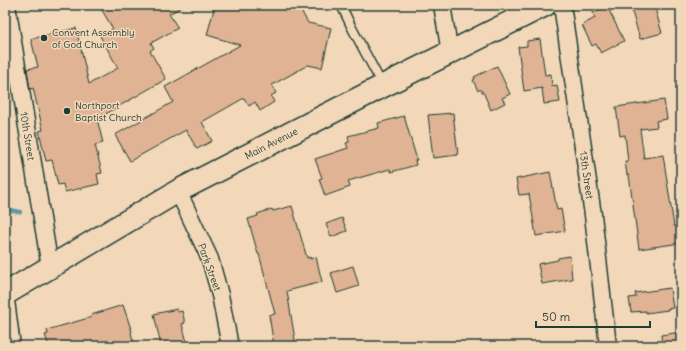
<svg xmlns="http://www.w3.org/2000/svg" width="686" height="351" viewBox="0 0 686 351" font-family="Delius,sans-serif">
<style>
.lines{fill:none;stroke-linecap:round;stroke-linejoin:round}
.stream{stroke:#5f97a1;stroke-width:4.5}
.building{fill:#dfb393;stroke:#1f3d34}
.lane-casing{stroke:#1f3d34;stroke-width:11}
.street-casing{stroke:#1f3d34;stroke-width:19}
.secondary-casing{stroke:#1f3d34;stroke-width:25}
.lane{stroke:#f2d8b9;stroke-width:8}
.street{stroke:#f2d8b9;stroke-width:16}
.secondary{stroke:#f2d8b9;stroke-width:22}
.poi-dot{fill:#1f3d34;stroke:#f2d8b9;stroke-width:1.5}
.labels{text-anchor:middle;stroke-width:3;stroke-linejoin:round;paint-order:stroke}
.poi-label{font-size:10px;fill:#1f3d34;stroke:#f2d8b9;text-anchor:start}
.street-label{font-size:10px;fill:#1f3d34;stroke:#f2d8b9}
</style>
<rect width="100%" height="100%" fill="#f2d8b9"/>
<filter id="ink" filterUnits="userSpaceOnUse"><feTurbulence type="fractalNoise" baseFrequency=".025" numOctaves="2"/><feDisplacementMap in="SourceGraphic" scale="8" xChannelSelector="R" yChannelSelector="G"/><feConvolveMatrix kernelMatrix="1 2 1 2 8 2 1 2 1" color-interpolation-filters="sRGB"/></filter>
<g filter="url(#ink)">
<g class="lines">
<!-- stream -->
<path class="stream" d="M5 209 20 212"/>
</g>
<!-- building -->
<path class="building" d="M99 5H185L169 14 178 28 151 43 154 48 150 51 166 79 97 119 103 143 95 145 102 173 97 174 99 184 65 192 63 184 58 185 52 160 46 161 39 131 43 130 33 88 30 89 27 69 38 67 31 39 76 28 89 84 118 68 100 36 113 29Z
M215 5H298L308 23 331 28 322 68 308 65 272 85 276 93 271 96 274 102 260 111 255 102 249 106 244 98 202 122 212 141 197 149 186 130 130 161 115 135 173 102 165 87 240 45 207 35Z
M630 5H654L662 33 640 39Z
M607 6 624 41 601 53 596 44 592 46 582 25 595 18 593 13Z
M540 39 545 75 551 74 552 86 557 85 560 102 544 104 542 88 524 91 518 47 527 46V41Z
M497 66 510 94 502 98 505 103 491 110 484 94 480 89 478 91 473 80 475 79 474 77Z
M664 100 667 119 656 121 657 127 640 129 644 158 663 155 674 226 681 225V243L639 249 629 175H627L625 161H628L625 135 620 136 616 107Z
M453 113 458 155 433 158 428 115Z
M404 116 417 160H415L416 165 391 172 390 169 348 181 350 187 325 196 319 179 322 178 315 159 348 148 346 143 349 142 348 136 379 128 378 123Z
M550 172 557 210 561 209 565 231 536 236 529 194 519 195 516 179Z
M292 206 307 258 310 257V259L316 257 322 282 287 291 296 346H274L269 315 275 314 259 254H258L248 219 258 216 257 214 272 209 273 211Z
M342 218 347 231 331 237 326 224Z
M570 256 572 279 542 284 538 264 558 260V258Z
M353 266 359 286 337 293 331 273Z
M670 288 673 308 667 309 668 310 646 313V311L631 312 629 298 636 297 635 293Z
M123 305 132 332 131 333 135 346H49L45 335 48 334 47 330 92 317 91 315Z
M177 309 178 312 182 311 185 323 182 324 187 342 184 343 185 346H161L154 314Z
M681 332V346H662L661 335Z"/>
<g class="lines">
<defs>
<path id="lane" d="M341 5 352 28 383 86"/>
<path id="street" d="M7 5 50 267
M442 5 450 53
M562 5 593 215 608 346
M178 191 210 259 220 295 230 346
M5 293 12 346"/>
<path id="secondary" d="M5 294 178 191 383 86 545 5"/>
</defs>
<!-- lane casing -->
<use href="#lane" class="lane-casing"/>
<!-- street casing -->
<use href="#street" class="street-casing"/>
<!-- secondary casing -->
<use href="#secondary" class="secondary-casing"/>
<!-- lane -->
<use href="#lane" class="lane"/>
<!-- street -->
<use href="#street" class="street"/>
<!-- secondary -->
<use href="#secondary" class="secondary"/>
</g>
</g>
<!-- markers -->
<g class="poi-dot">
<circle cx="44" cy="38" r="4"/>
<circle cx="67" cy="111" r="4"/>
</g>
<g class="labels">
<!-- poi labels -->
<g class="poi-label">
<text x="52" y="36">Convent Assembly<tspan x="52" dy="12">of God Church</tspan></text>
<text x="75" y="109">Northport<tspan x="75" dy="12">Baptist Church</tspan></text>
</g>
<!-- street labels -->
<g class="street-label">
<text transform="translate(28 136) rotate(81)" y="4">10th Street</text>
<text transform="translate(271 143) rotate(-27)" y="4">Main Avenue</text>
<text transform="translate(587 175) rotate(82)" y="4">13th Street</text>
<text transform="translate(210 267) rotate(70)" y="4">Park Street</text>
</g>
</g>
<!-- margin -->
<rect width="686" height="351" fill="none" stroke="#f2d8b9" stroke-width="20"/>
<rect x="10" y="10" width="666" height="331" fill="none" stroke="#1f3d34" stroke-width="1.5" filter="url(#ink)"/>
<!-- scale -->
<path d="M536 321v6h114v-6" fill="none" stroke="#1f3d34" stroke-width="2"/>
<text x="542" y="321" font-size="12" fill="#1f3d34" stroke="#f2d8b9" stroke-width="3" paint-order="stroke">50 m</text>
</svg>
